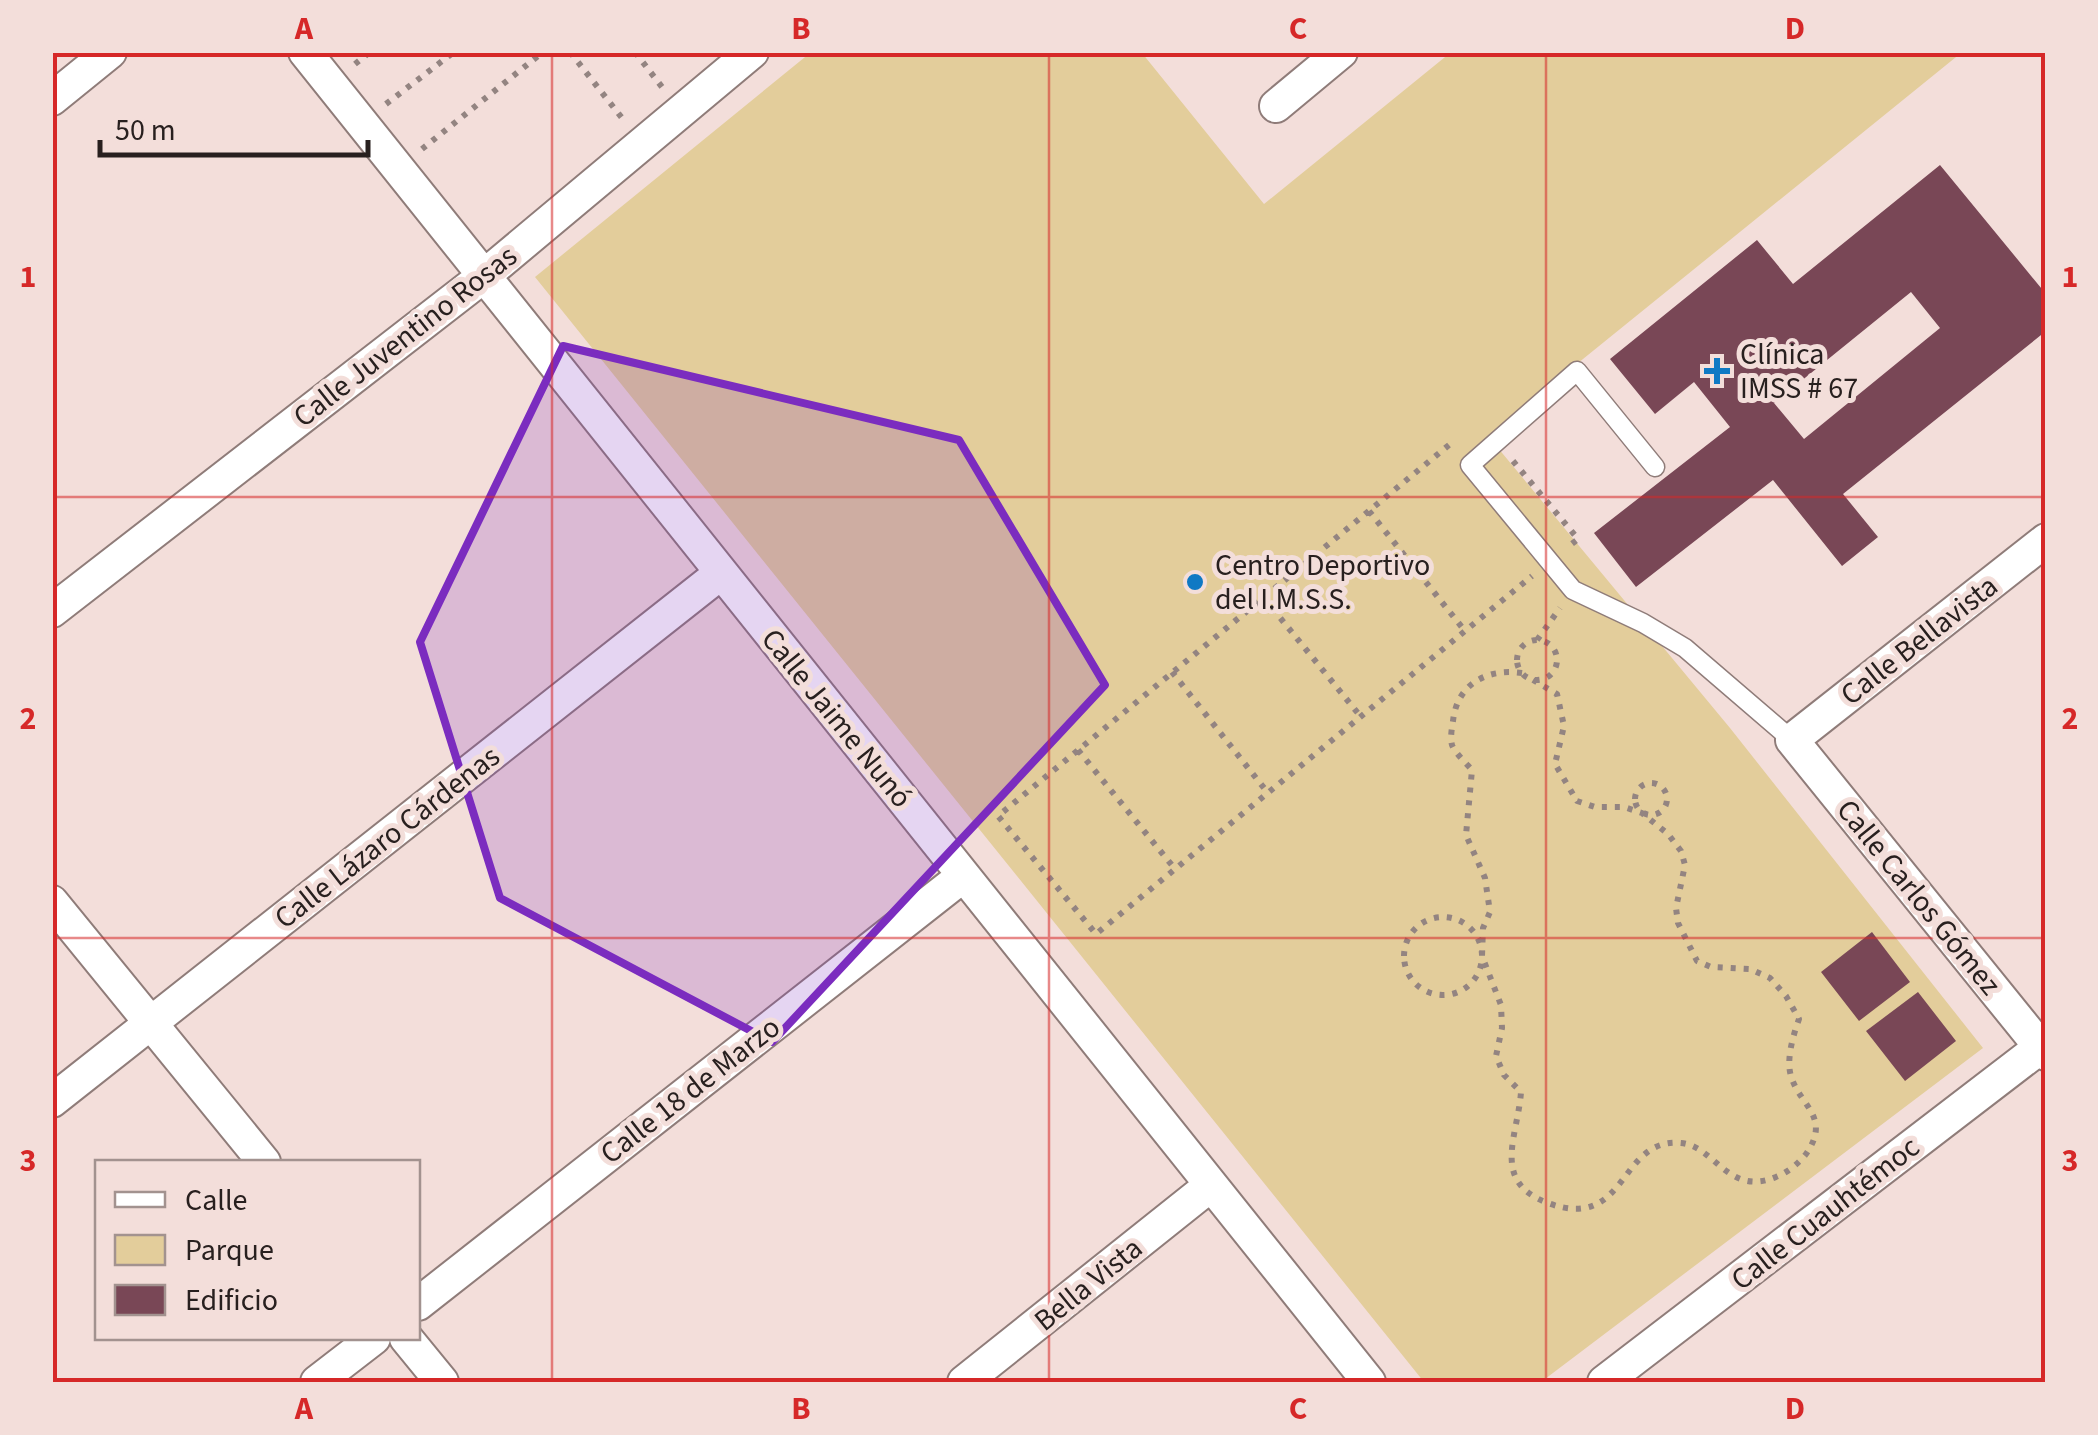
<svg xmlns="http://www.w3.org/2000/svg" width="2098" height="1435" viewBox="0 0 2098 1435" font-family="'Source Sans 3',sans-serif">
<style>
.green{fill:#e3cd9b}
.building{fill:#794756;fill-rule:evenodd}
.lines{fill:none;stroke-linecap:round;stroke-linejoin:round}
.service-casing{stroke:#8f7c79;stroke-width:21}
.minor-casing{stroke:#8f7c79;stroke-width:36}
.path{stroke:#938481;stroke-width:6;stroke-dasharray:5 8;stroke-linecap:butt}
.service{stroke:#fff;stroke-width:18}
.minor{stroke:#fff;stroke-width:32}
.marked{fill:#7b2cbf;fill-opacity:0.2;stroke:#7b2cbf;stroke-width:8;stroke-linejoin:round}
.grid{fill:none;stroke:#d62828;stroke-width:2.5;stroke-opacity:0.55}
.poi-dot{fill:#0f79c4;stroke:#f3deda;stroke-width:4}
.labels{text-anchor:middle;stroke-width:10;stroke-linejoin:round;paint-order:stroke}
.street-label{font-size:30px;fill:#28201f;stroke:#f3deda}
.poi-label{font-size:30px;fill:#28201f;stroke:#f3deda;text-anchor:start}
.neatline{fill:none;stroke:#d62828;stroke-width:4}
.grid-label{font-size:32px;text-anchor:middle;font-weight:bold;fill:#d62828}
</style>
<rect width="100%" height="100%" fill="#f3deda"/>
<!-- green -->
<path class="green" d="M810 53H1142L1264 204 1450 53H1961L1488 436 1730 728 1983 1048 1541 1382H1424L535 277Z"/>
<!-- building -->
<path class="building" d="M1940 165 2046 294V331L1843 494 1878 537 1842 566 1773 480 1636 587 1594 533 1730 427 1694 382 1655 414 1610 359 1757 240 1793 284ZM1911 292 1940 328 1804 439 1774 403Z
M1872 932 1910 982 1859 1021 1821 972Z
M1918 992 1956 1041 1905 1081 1866 1031Z"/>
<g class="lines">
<defs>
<path id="service" d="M1655 467 1577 371 1470 465 1573 590 1643 623 1685 648 1792 740"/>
<path id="minor" d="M305 52 1369 1382
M52 99 110 52
M1276 106 1341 52
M2046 540 1792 740 2046 1054
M52 611 484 276 752 52
M52 902 264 1162
M52 1101 721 573
M418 1304 963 876
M406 1338 442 1382
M317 1382 374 1338
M964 1382 1211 1185
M1604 1382 2046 1043"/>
</defs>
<!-- service casing -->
<use href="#service" class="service-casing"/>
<!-- minor casing -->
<use href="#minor" class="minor-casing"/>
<!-- path -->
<path class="path" d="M570 52 622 118
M635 52 662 87
M355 64 370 52
M386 104 454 52
M422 149 543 52
M1449 445 998 816 1096 934 1532 576
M1513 461 1578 539 1569 546
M1369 511 1465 631
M1264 598 1361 717
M1537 640 1560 608
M1517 660a20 20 0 1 1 40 0a20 20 0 1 1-40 0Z
M1172 672 1268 793
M1522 673C1487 668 1457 684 1453 721 1452 727 1450 738 1452 745 1455 753 1466 763 1472 770L1466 835 1485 878 1490 912 1483 928 1482 956 1501 1005 1502 1028 1496 1056 1504 1075 1521 1092C1518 1136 1490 1182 1548 1203 1628 1233 1618 1137 1681 1143 1715 1146 1728 1197 1776 1177 1787 1173 1799 1163 1806 1154 1831 1118 1802 1107 1792 1079 1785 1062 1793 1036 1799 1019L1786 996 1770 978 1750 969 1711 967 1697 961 1678 923 1676 908 1685 865 1681 851 1668 834 1642 813 1624 807H1595L1577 801 1555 764 1564 726 1557 694 1533 680
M1078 750 1175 869
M1635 799a16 16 0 1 1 32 0a16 16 0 1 1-32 0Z
M1404 956a39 39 0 1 1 78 0a39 39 0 1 1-78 0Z"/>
<!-- service -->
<use href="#service" class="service"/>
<!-- minor -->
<use href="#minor" class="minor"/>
</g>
<!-- marked area -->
<path class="marked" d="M563 346 959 440 1105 685 772 1042 500 898 420 642Z"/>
<!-- grid -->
<path class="grid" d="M552 52V1382M1049 52V1382M1546 52V1382M52 497H2046M52 938H2046"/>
<!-- markers -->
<g class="poi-dot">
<path d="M1712 356h10v10h10v10h-10v10h-10v-10h-10v-10h10z"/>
<circle cx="1195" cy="582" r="10"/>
</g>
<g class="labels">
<!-- street labels -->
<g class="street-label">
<text transform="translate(405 336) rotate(-38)" y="10">Calle Juventino Rosas</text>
<text transform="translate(1919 640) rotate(-38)" y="10">Calle Bellavista</text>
<text transform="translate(837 718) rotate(51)" y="10">Calle Jaime Nunó</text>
<text transform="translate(387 837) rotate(-38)" y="10">Calle Lázaro Cárdenas</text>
<text transform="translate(1919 897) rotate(51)" y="10">Calle Carlos Gómez</text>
<text transform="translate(690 1090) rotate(-38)" y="10">Calle 18 de Marzo</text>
<text transform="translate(1825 1213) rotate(-38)" y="10">Calle Cuauhtémoc</text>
<text transform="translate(1088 1284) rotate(-39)" y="10">Bella Vista</text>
</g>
<!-- poi labels -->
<g class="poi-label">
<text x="1740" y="364">Clínica<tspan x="1740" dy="34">IMSS # 67</tspan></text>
<text x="1215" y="575">Centro Deportivo<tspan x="1215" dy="34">del I.M.S.S.</tspan></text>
</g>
</g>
<!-- border -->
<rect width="2098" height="1435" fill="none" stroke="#f3deda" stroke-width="110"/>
<!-- legend -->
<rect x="95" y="1160" width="325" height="180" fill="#f3deda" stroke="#a2928f" stroke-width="2.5"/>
<rect x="115" y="1192" width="50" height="15" fill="#ffffff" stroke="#a2928f" stroke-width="2.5"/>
<text x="185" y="1210" font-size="30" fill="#28201f">Calle</text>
<rect x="115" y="1235" width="50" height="30" fill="#e3cd9b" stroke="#a2928f" stroke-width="2.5"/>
<text x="185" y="1260" font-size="30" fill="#28201f">Parque</text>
<rect x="115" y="1285" width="50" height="30" fill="#794756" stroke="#a2928f" stroke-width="2.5"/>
<text x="185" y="1310" font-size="30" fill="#28201f">Edificio</text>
<!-- scale -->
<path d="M100 140v15h268v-15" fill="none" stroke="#28201f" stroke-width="5"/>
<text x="115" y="140" font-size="30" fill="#28201f" stroke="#f3deda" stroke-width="8" paint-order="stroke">50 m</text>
<rect x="55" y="55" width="1988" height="1325" class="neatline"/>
<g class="grid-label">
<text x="304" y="39">A</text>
<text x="801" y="39">B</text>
<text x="1298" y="39">C</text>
<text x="1795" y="39">D</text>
<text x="28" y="287">1</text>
<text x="2070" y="287">1</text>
<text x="28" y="729">2</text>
<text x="2070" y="729">2</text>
<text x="28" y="1171">3</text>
<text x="2070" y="1171">3</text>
<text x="304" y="1419">A</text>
<text x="801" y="1419">B</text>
<text x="1298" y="1419">C</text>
<text x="1795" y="1419">D</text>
</g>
</svg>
